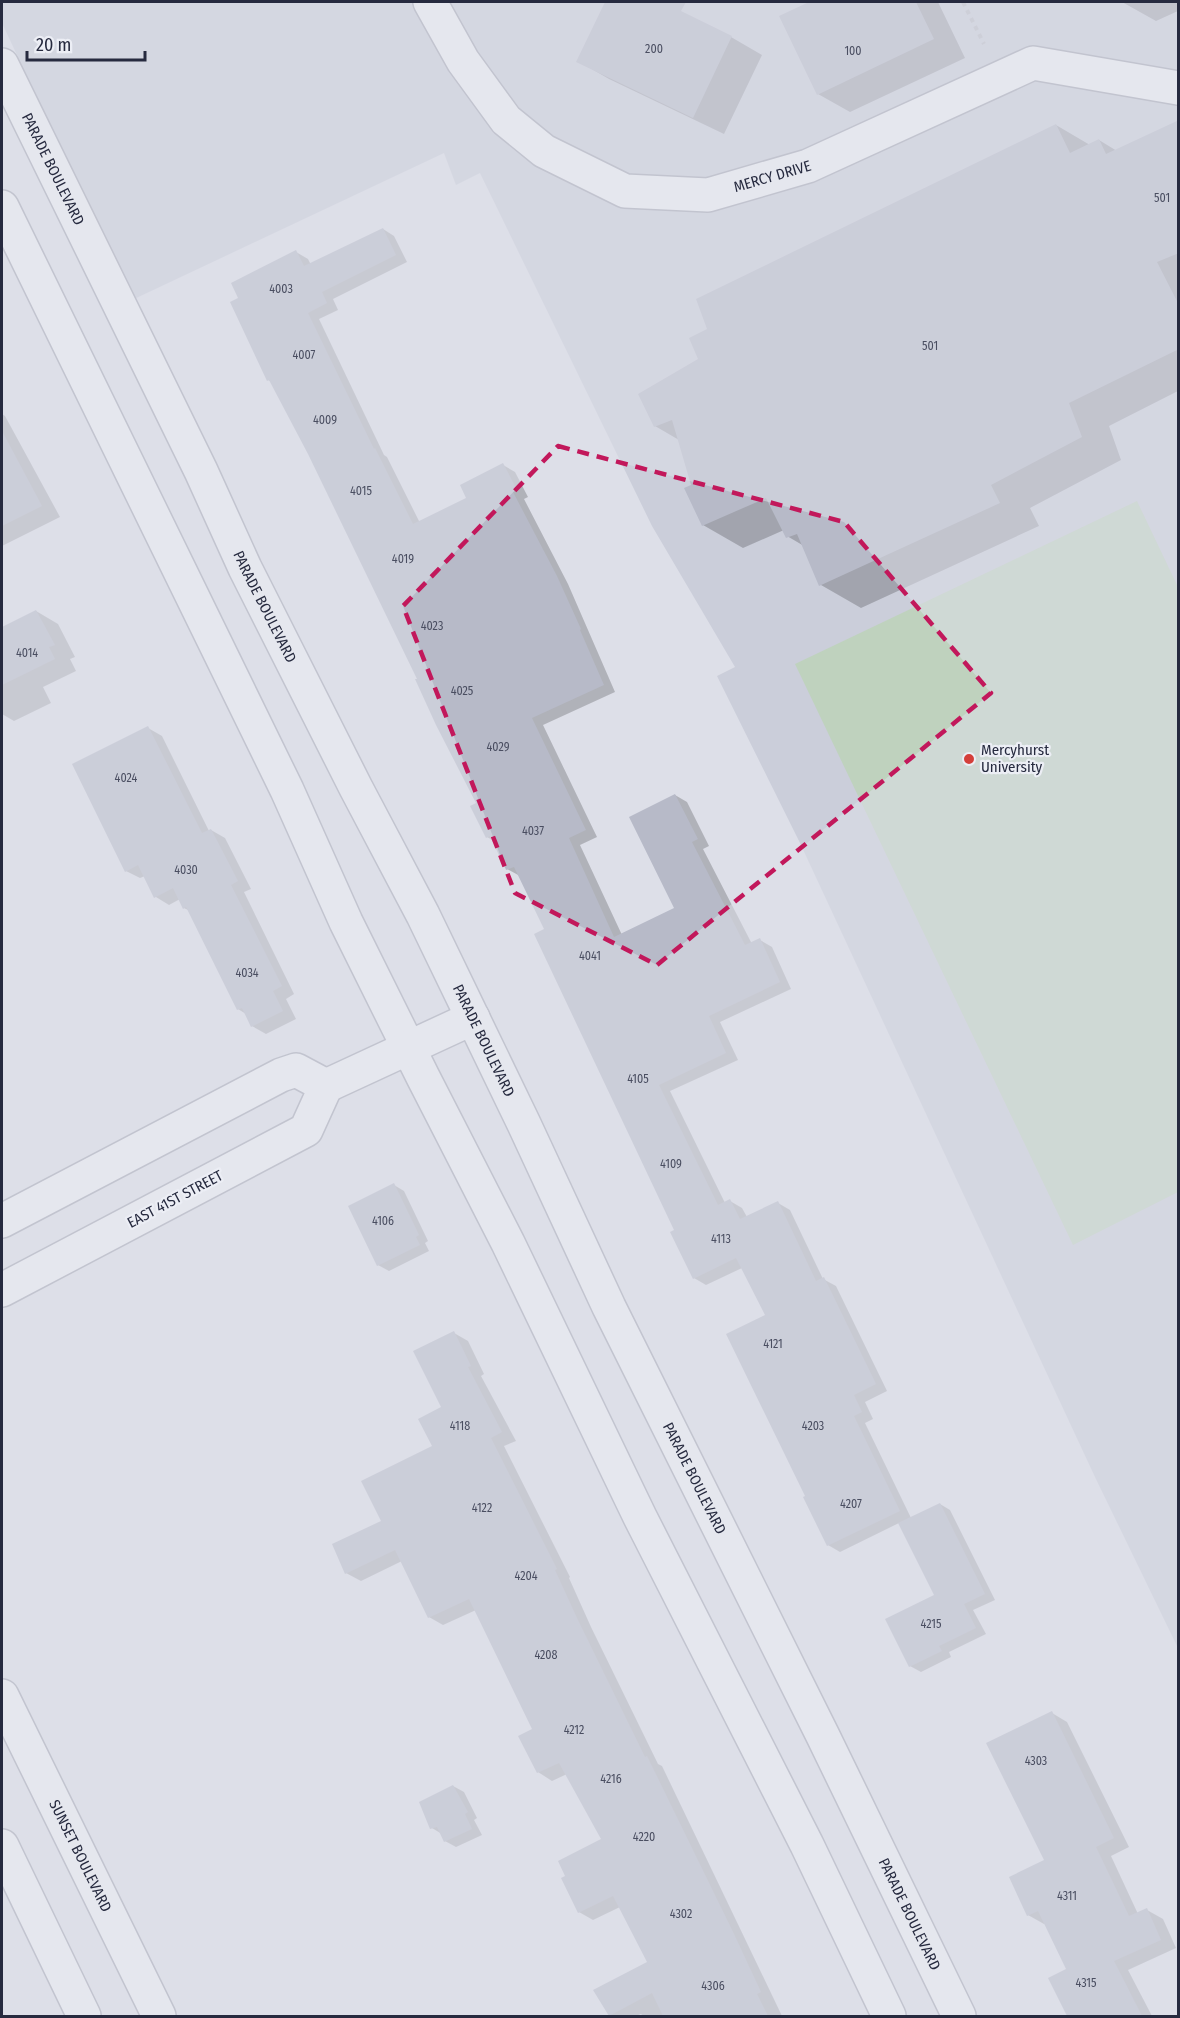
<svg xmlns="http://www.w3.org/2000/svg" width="1180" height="2018" viewBox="0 0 1180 2018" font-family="'Fira Sans Condensed',sans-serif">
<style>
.built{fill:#cbceda}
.green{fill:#bfd2be}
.shadow{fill:#0003}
.building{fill:#b7bac8}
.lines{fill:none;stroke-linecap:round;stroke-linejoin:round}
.minor-casing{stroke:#a2a5b2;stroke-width:36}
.path{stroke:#bbbdc6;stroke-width:4;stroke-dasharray:4.5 4.5;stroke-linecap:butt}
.minor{stroke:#f0f1f6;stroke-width:33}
.marked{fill:none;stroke:#c2185b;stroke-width:4.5;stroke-dasharray:12 8;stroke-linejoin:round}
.poi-dot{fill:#d43f3a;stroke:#eceef5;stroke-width:2}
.labels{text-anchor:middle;stroke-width:4.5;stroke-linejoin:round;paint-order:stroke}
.number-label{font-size:12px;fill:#4a4e61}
.street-label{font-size:15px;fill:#262a3f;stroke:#eceef5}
.poi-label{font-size:15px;fill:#262a3f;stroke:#eceef5;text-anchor:start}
</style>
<rect width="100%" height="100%" fill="#dddfe8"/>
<!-- built -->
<path class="built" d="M2 2H1178V1648L1095 1477 800 843 717 676 735 667 652 526 480 173 456 185 444 153 132 300 2 23Z"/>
<!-- green -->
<path class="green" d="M1137 501 1178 587V1192L1073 1245 795 664Z"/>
<!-- shadow -->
<path class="shadow" d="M607 2H658L731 37 762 55 724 134 609 79 578 61Z
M813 2H938L965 58 850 112 818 94 781 17Z
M1122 2H1178V11L1156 21Z
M1178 122V391L1109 426 1121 460 1030 508 1039 526 861 608 821 585 804 546 787 536 784 530 743 548 703 525 679 440 655 426 700 359 1056 125 1090 145 1099 140 1117 151Z
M383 229 394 236 407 262 333 299 338 310 319 319 384 455 387 457 420 523 468 498 503 465 515 472 528 497 524 499 568 584 615 692 543 725 597 837 580 845 622 935 676 909 675 795 687 802 709 846 703 849 752 944 760 940 772 947 791 989 720 1022 738 1060 670 1091 725 1203 730 1201 742 1208 747 1217 778 1203 790 1210 823 1279 836 1286 887 1391 865 1402 873 1419 865 1423 911 1518 940 1504 950 1510 995 1600 973 1610 986 1634 949 1652 951 1657 921 1672 910 1666 936 1596 899 1523 840 1552 828 1545 807 1496 767 1316 742 1268 706 1285 694 1278 676 1231 546 929 520 876 507 869 494 841 487 837 478 804 419 679 309 453 272 382 268 380 240 298 296 252 308 259 311 265Z
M2 414 5 416 60 517 2 546Z
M36 611 58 624 75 657 70 659 76 671 43 687 51 703 14 721 2 714V628Z
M148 728 162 736 209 831 211 830 225 838 251 889 244 892 294 994 286 999 296 1019 266 1034 252 1026 246 1014 238 1009 190 911 184 908 180 899 169 905 156 897 145 876 140 878 126 871Z
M394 1185 404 1191 428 1241 425 1243 429 1251 389 1271 378 1265Z
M454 1333 468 1341 484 1374 481 1376 516 1441 504 1446 570 1577 569 1578 591 1627 658 1764 662 1766 782 2016H643L641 2014 636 2016H613L610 2015 649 1962 620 1907 593 1920 579 1912 567 1877 603 1840 567 1774 552 1781 538 1772 534 1730 476 1610 443 1625 429 1617 402 1561 361 1581 346 1573 434 1447 443 1408Z
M1052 1713 1067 1722 1129 1847 1111 1856 1138 1914 1147 1910 1163 1919 1176 1948 1128 1970 1152 2016H1069L1050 1978 1068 1970 1046 1923 1044 1924 1028 1915 1046 1861Z
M453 1786 464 1792 477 1818 474 1820 482 1835 456 1847 445 1841 442 1834 432 1828Z"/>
<!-- building -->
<path class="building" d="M605 2H686L681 11 732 36 693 118 576 62Z
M809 2H916L934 39 817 95 779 16Z
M1179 120V253L1157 262 1179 305V349L1069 403 1082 437 991 485 1000 503 819 586 797 534 786 538 766 498 702 526 684 488 691 485 672 420 654 427 638 394 698 359 689 338 707 329 696 299 1056 124 1070 153 1099 139 1106 154Z
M383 228 396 255 322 292 327 303 308 313 374 449 375 448 413 524 466 498 460 485 503 463 517 490 513 492 557 576 581 629 580 630 604 685 532 718 586 830 569 838 614 937 674 908 629 817 675 794 698 839 692 842 745 945 760 938 780 982 709 1016 726 1053 659 1085 718 1205 730 1199 740 1219 778 1201 816 1281 824 1277 876 1384 854 1395 862 1412 854 1416 900 1511 827 1546 803 1497 805 1496 726 1334 765 1315 736 1258 693 1279 670 1232 674 1230 534 934 544 929 514 867 506 870 490 836 486 838 470 806 476 803 436 725 415 679H417L308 454 269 380 267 381 230 302 238 298 231 283 296 250 304 266Z
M2 431 42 506 2 526Z
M36 610 55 645 49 647 55 659 2 685V627Z
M148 726 202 833 211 829 238 881 231 885 282 986 273 991 283 1011 251 1027 242 1008 237 1010 186 907 183 909 173 888 154 898 138 865 125 872 72 764Z
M394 1183 419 1235 416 1237 420 1245 377 1266 348 1206Z
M454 1331 471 1366 468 1367 502 1432 491 1438 557 1569 555 1570 577 1618 645 1757 647 1756 734 1934 761 1992 757 1994 768 2016H663L652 1993 609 2016 593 1990 647 1962 613 1896 578 1913 561 1878 565 1876 558 1861 601 1839 559 1763 537 1773 518 1736 532 1729 469 1599 428 1618 395 1550 345 1574 332 1544 381 1521 361 1481 432 1446 418 1419 441 1407 413 1351Z
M940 1503 985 1594 964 1604 976 1628 939 1646 942 1651 909 1667 885 1619 934 1595 898 1523Z
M1052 1711 1114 1838 1096 1847 1129 1916 1147 1908 1161 1940 1114 1961 1142 2016H1067L1048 1978 1066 1969 1038 1911 1027 1916 1009 1877 1044 1860 986 1743Z
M453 1785 468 1812 465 1814 472 1829 444 1842 437 1827 430 1829 419 1802Z"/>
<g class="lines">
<defs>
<g id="minor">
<path id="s1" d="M430 2 463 61 506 120 544 151 625 191 708 195 808 166 1033 63 1178 88"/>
<path id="s2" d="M2 65 201 471 245 568 356 788 423 915 524 1124 609 1307 823 1736 959 2016"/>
<path d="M2 207 287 790 346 922 423 1077 508 1243 640 1517 807 1845 889 2016"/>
<path d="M326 1086 473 1018"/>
<path d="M2 1221 281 1075 296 1070 326 1086 306 1130 2 1290"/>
<path id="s3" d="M2 1696 159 2016"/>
<path d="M2 1846 84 2016"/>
</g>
</defs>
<!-- minor casing -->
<use href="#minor" class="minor-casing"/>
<!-- path -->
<path class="path" d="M963 2 984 44"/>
<!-- minor -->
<use href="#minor" class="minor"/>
</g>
<!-- marked area -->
<path d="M0 0H1180V2018H0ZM558 446 844 522 991 693 657 965 515 893 403 606Z" fill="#dddfe8" fill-opacity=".55" fill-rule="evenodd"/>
<path class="marked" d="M558 446 844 522 991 693 657 965 515 893 403 606Z"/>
<!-- markers -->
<circle class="poi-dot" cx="969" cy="759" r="6"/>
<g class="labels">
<!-- number labels -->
<g class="number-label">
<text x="654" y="53">200</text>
<text x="853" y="55">100</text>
<text x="1162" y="202">501</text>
<text x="281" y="293">4003</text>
<text x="930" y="350">501</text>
<text x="304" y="359">4007</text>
<text x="325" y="424">4009</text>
<text x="361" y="495">4015</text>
<text x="403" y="563">4019</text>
<text x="432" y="630">4023</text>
<text x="27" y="657">4014</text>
<text x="462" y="695">4025</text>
<text x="498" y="751">4029</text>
<text x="126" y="782">4024</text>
<text x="533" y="835">4037</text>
<text x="186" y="874">4030</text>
<text x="590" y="960">4041</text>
<text x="247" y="977">4034</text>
<text x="638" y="1083">4105</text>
<text x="671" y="1168">4109</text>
<text x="383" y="1225">4106</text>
<text x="721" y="1243">4113</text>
<text x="773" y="1348">4121</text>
<text x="460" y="1430">4118</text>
<text x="813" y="1430">4203</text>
<text x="851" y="1508">4207</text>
<text x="482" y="1512">4122</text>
<text x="526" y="1580">4204</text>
<text x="931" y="1628">4215</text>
<text x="546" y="1659">4208</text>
<text x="574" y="1734">4212</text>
<text x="1036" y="1765">4303</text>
<text x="611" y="1783">4216</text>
<text x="644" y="1841">4220</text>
<text x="1067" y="1900">4311</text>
<text x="681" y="1918">4302</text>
<text x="1086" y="1987">4315</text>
<text x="713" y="1990">4306</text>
</g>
<!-- street labels -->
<g class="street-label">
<text dy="5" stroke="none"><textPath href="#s2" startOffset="116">PARADE BOULEVARD</textPath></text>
<text dy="5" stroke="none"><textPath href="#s1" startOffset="430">MERCY DRIVE</textPath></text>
<text dy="5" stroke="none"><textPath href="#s2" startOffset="602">PARADE BOULEVARD</textPath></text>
<text dy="5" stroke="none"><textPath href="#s2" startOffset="1088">PARADE BOULEVARD</textPath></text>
<text transform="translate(175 1199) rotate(-28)" y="5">EAST 41ST STREET</text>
<text dy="5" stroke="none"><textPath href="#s2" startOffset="1574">PARADE BOULEVARD</textPath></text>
<text dy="5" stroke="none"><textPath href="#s3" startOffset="178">SUNSET BOULEVARD</textPath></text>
<text dy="5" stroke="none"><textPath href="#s2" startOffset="2060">PARADE BOULEVARD</textPath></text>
</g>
<!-- poi labels -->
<g class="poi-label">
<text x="981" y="755">Mercyhurst<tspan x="981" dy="17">University</tspan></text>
</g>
</g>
<!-- border -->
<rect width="1180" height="2018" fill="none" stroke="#262a3f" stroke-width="6"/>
<!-- scale -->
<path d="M27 51v9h118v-9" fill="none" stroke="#262a3f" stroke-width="3"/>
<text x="36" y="51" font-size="18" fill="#262a3f" stroke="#eceef5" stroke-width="4.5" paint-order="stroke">20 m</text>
</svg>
